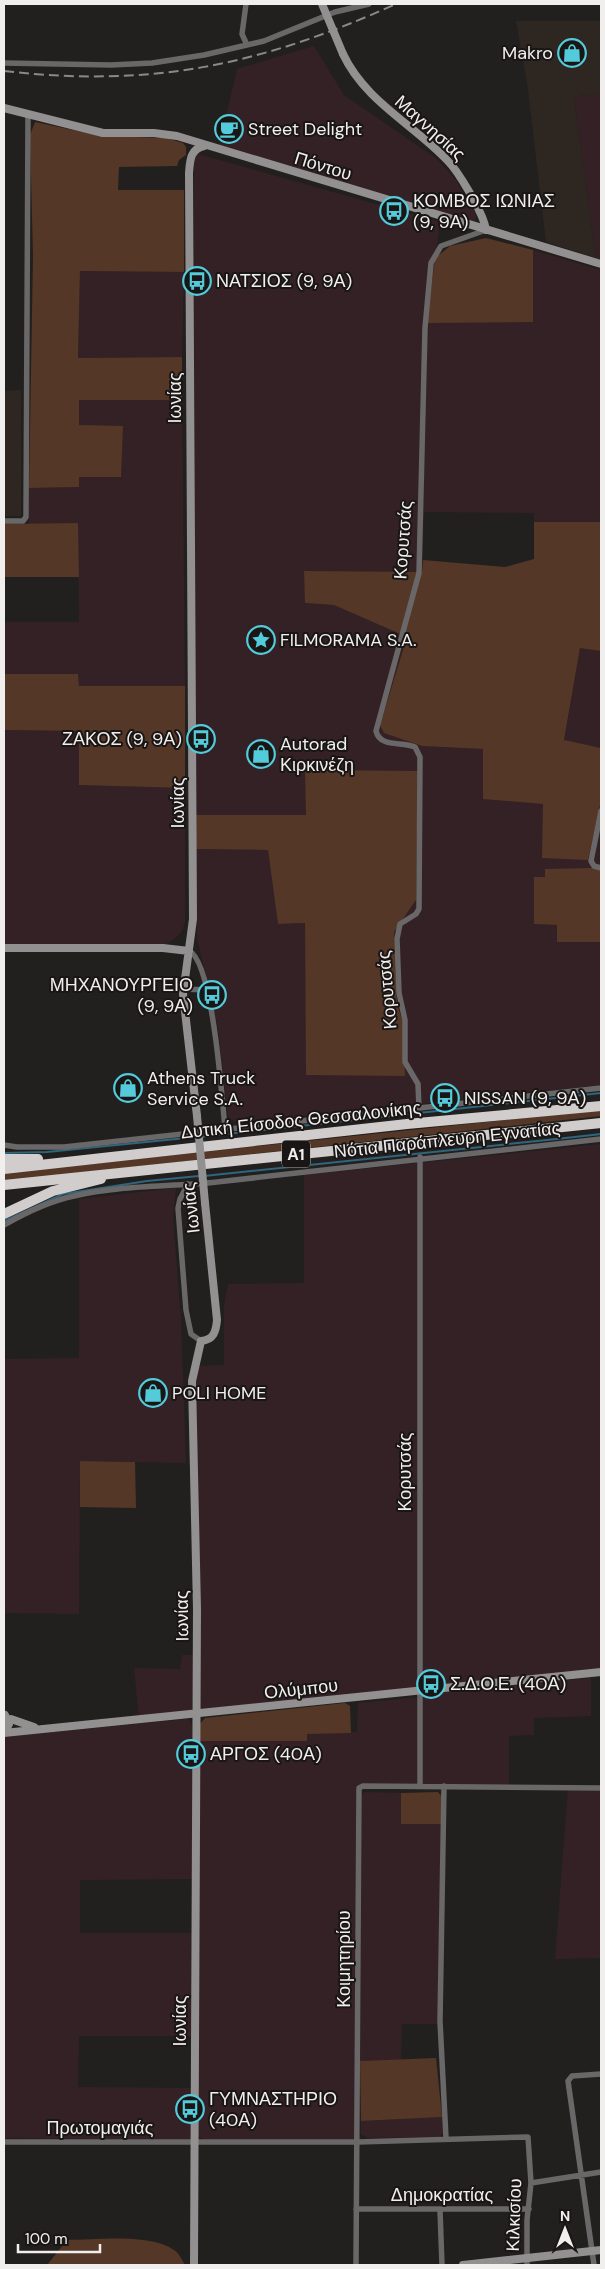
<svg xmlns="http://www.w3.org/2000/svg" width="605" height="2269" viewBox="0 0 605 2269" font-family="'DM Sans',sans-serif">
<style>
.built{fill:#2e2621}
.industrial{fill:#342126}
.green{fill:#543726}
.lines{fill:none;stroke-linecap:round;stroke-linejoin:round}
.stream{stroke:#2f657d;stroke-width:2}
.street{stroke:#696768;stroke-width:5.5}
.secondary{stroke:#939091;stroke-width:8}
.highway{stroke:#d1cdcd;stroke-width:10}
.rail{stroke:#8b8988;stroke-width:2;stroke-dasharray:10 5;stroke-linecap:butt}
.secondary-bridge{stroke:#939091;stroke-width:8}
.labels{text-anchor:middle;stroke-width:4;stroke-linejoin:round;paint-order:stroke}
.shield{fill:#191615;stroke:#b0aead;stroke-width:1}
.shield-label{font-size:16px;font-weight:bold;fill:#f1efee}
.poi-label{font-size:18px;fill:#f1efee;stroke:#191615;text-anchor:start}
.street-label{font-size:18px;fill:#f1efee;stroke:#191615}
</style>
<rect width="100%" height="100%" fill="#22201e"/>
<!-- built -->
<path class="built" d="M516 21H601V93L574 97 596 258 546 242 527 82Z
M21 390V516H4V391Z"/>
<!-- industrial -->
<path class="industrial" d="M314 46 344 95 437 159 456 180 476 214 475 223 219 146 237 69Z
M601 93V260L596 258 574 97Z
M198 154 440 222 427 322H533V250L601 270V522H534V513L424 512 422 572H304L306 603 334 605 407 637 380 725 422 746 483 749 543 804 588 860 601 801V870L546 869 545 877 534 878V924L557 925 558 942H601V1085L237 1123 228 1117 218 1027 197 938 196 849 268 850 278 924 305 923 307 1075 403 1022 397 1004 394 932 416 900 305 770 307 815H195L194 156Z
M80 271 184 272 182 357 78 358Z
M79 400H182L185 686H79L78 674H4V622H79L78 524H29V488L79 487Z
M580 647 601 651V748L564 741Z
M4 730 79 731V785L185 788V922L182 931 173 940 164 945H4Z
M601 1144V1670L200 1710 195 1380 199 1366 224 1365V1306L228 1284 304 1283V1175Z
M176 1188 173 1217 181 1320 186 1463 80 1461 79 1614 4 1613V1359L79 1358V1199Z
M182 1655H194L192 1711 139 1717 134 1668 180 1669Z
M591 1678V1716L534 1718V1735L509 1736V1786L357 1785V2136L353 2140H204L198 2136 200 1741H307V1733L357 1732 358 1703 421 1697 422 1694Z
M186 1719 190 1720 192 1725V1879L80 1880V1933H191V2036H79L78 2087 191 2088 192 2140 4 2138V1737Z
M568 1788H601V1958L555 1959Z
M364 1792 401 1793V1824H441L439 2024H402L401 2060 360 2061 361 1797Z
M442 2117 443 2133 439 2137 368 2138 361 2134V2121Z"/>
<!-- green -->
<path class="green" d="M35 122 102 136 166 138 183 143 186 147V155L179 160 177 166 119 167 118 190H184V272L80 271 78 358 182 357V400H79V425L123 426 121 477H79V487L29 488 33 256 30 135Z
M486 238 533 250V322L427 323 435 258 450 246Z
M534 522H601V651L580 648 564 740 601 748V801L588 860 542 858 543 804 483 799V749L422 746 384 733 380 725 407 637 334 605 305 603 304 571 422 572 423 560 505 567 534 559Z
M78 523 79 577H4V524Z
M4 674H78L79 686H185V788L79 785V731L4 730Z
M305 770 418 771 416 900 394 932 397 1004 403 1022 405 1076 306 1075 305 923 278 924 268 850 196 849 195 815H306Z
M592 868 601 870V942H557V925L534 924V877H545V869Z
M601 1110V1116L4 1181V1173Z
M80 1461 135 1462 136 1508 80 1507Z
M345 1703 350 1706 351 1733 307 1734V1741H200L199 1725 205 1718Z
M438 1792 442 1797 441 1824H401V1793Z
M436 2058 442 2117 361 2121 360 2061Z
M67 2240C96 2240 150 2233 174 2250 179 2253 182 2260 185 2265H47Z"/>
<g class="lines">
<!-- stream -->
<path class="stream" d="M200 1137 601 1093
M4 1153 47 1152 196 1137
M204 1176C337 1163 469 1149 601 1134
M4 1221 63 1194 147 1181 199 1176"/>
<!-- street -->
<path class="street" d="M246 4 242 34 247 45
M4 63 111 65 152 63 204 55 264 41 335 12 369 4
M4 521H23L26 517 28 115
M601 811 591 861 594 866 601 868
M189 951C213 961 222 1100 225 1128
M183 989 208 990
M419 1108 418 1084 405 1062V1020L399 993 397 939 400 924 416 914 419 909 420 757 415 747C402 741 380 748 376 731L419 573 425 328 431 263 441 246 486 230
M4 1145 17 1147H64L601 1088
M188 1184 180 1199 178 1208 186 1310 191 1334 201 1341
M4 1225C25 1213 50 1201 74 1196 120 1185 169 1187 217 1182 345 1167 473 1153 601 1139
M420 1786V1157
M444 1786 440 2021 446 2138
M4 2142H358L528 2137 531 2183 527 2220V2265
M531 2183 601 2172
M356 2209H529
M440 2210 442 2265
M356 2265 359 1788 363 1786 601 1788
M594 2265 568 2081 572 2076 601 2074"/>
<!-- secondary -->
<path class="secondary" d="M343 54C365 101 413 124 447 160 457 170 464 183 471 195 477 206 484 217 486 230
M4 108 103 133H154L177 136 601 264
M4 948H163L189 951
M197 1116 183 994 193 919 189 173C190 161 190 149 204 146
M11 1719 34 1727
M4 1733 601 1672
M4 1733 9 1724 5 1715
M194 2265 197 1609 192 1381 201 1341C214 1340 216 1331 217 1320L205 1203
M463 2265 601 2250"/>
<!-- highway -->
<path class="highway" d="M4 1159H38
M4 1169 407 1124 601 1106
M4 1185 601 1123
M4 1214 53 1191 101 1179"/>
<!-- rail -->
<path class="rail" d="M4 71C153 88 260 65 396 4"/>
<!-- secondary-bridge -->
<path class="secondary-bridge" d="M322 4 343 54
M197 1116 205 1203"/>
</g>
<!-- icons -->
<defs>
<symbol id="shop-ring" viewBox="-11 -11 22 22"><circle r="9.5" fill="#191615" stroke="#53cbdb" stroke-width="1.5"/><path d="M-5-2.5h2.3a2.7 3.5 0 0 1 5.4 0H5L5.5 6h-11ZM-1.5-2.5h3a1.5 2.3 0 0 0-3 0Z" fill="#53cbdb"/></symbol>
<symbol id="cafe-ring" viewBox="-11 -11 22 22"><circle r="9.5" fill="#191615" stroke="#53cbdb" stroke-width="1.5"/><path d="M-5.5-4.5H6V0H3Q3 3.5 0 3.5H-2.5Q-5.5 3.5-5.5 0ZM3-3.2v2h1.7v-2ZM-6 4.5H4V6H-6Z" fill="#53cbdb"/></symbol>
<symbol id="bus-ring" viewBox="-11 -11 22 22"><circle r="9.5" fill="#191615" stroke="#53cbdb" stroke-width="1.5"/><path d="M-5-6H5V4H4V6H2V4H-2V6H-4V4H-5ZM-3.5-4V0h7V-4ZM-3.5 1.2v1.5H-2V1.2ZM2 1.2v1.5H3.5V1.2Z" fill="#53cbdb"/></symbol>
<symbol id="sight-ring" viewBox="-11 -11 22 22"><circle r="9.5" fill="#191615" stroke="#53cbdb" stroke-width="1.5"/><path d="M0-6L1.8-2.2L6-1.7L2.9 1.2L3.7 5.4L0 3.3L-3.7 5.4L-2.9 1.2L-6-1.7L-1.8-2.2Z" fill="#53cbdb"/></symbol>
</defs>
<g fill-rule="evenodd">
<use href="#shop-ring" x="556" y="37" width="32" height="32"/>
<use href="#cafe-ring" x="213" y="113" width="32" height="32"/>
<use href="#bus-ring" x="378" y="195" width="32" height="32"/>
<use href="#bus-ring" x="181" y="265" width="32" height="32"/>
<use href="#sight-ring" x="245" y="624" width="32" height="32"/>
<use href="#bus-ring" x="185" y="723" width="32" height="32"/>
<use href="#shop-ring" x="245" y="738" width="32" height="32"/>
<use href="#bus-ring" x="196" y="979" width="32" height="32"/>
<use href="#shop-ring" x="112" y="1072" width="32" height="32"/>
<use href="#bus-ring" x="429" y="1082" width="32" height="32"/>
<use href="#shop-ring" x="137" y="1377" width="32" height="32"/>
<use href="#bus-ring" x="415" y="1668" width="32" height="32"/>
<use href="#bus-ring" x="175" y="1738" width="32" height="32"/>
<use href="#bus-ring" x="174" y="2093" width="32" height="32"/>
</g>
<g class="labels">
<!-- shield labels -->
<rect class="shield" x="282" y="1140.5" width="28" height="27" rx="4"/>
<g class="shield-label">
<text x="296" y="1160">Α1</text>
</g>
<!-- poi labels -->
<g class="poi-label">
<text x="553" y="59" text-anchor="end">Makro</text>
<text x="248" y="135">Street Delight</text>
<text x="413" y="207">ΚΟΜΒΟΣ ΙΩΝΙΑΣ<tspan x="413" dy="21">(9, 9Α)</tspan></text>
<text x="216" y="287">ΝΑΤΣΙΟΣ (9, 9Α)</text>
<text x="280" y="646">FILMORAMA S.A.</text>
<text x="182" y="745" text-anchor="end">ΖΑΚΟΣ (9, 9Α)</text>
<text x="280" y="750">Autorad<tspan x="280" dy="21">Κιρκινέζη</tspan></text>
<text x="193" y="991" text-anchor="end">ΜΗΧΑΝΟΥΡΓΕΙΟ<tspan x="193" dy="21">(9, 9Α)</tspan></text>
<text x="147" y="1084">Athens Truck<tspan x="147" dy="21">Service S.A.</tspan></text>
<text x="464" y="1104">NISSAN (9, 9Α)</text>
<text x="172" y="1399">POLI HOME</text>
<text x="450" y="1690">Σ.Δ.Ο.Ε. (40Α)</text>
<text x="210" y="1760">ΑΡΓΟΣ (40Α)</text>
<text x="209" y="2105">ΓΥΜΝΑΣΤΗΡΙΟ<tspan x="209" dy="21">(40Α)</tspan></text>
</g>
<!-- street labels -->
<g class="street-label">
<text transform="translate(430 128) rotate(42)" y="6">Μαγνησίας</text>
<text transform="translate(323 166) rotate(17)" y="6">Πόντου</text>
<text transform="translate(175 398) rotate(-90)" y="6">Ιωνίας</text>
<text transform="translate(403 540) rotate(-86)" y="6">Κορυτσάς</text>
<text transform="translate(178 803) rotate(-90)" y="6">Ιωνίας</text>
<text transform="translate(387 990) rotate(-95)" y="6">Κορυτσάς</text>
<text transform="translate(301 1120) rotate(-6)" y="6">Δυτική Είσοδος Θεσσαλονίκης</text>
<text transform="translate(447 1140) rotate(-6)" y="6">Νότια Παράπλευρη Εγνατίας</text>
<text transform="translate(191 1208) rotate(-96)" y="6">Ιωνίας</text>
<text transform="translate(405 1472) rotate(-90)" y="6">Κορυτσάς</text>
<text transform="translate(182 1616) rotate(-91)" y="6">Ιωνίας</text>
<text transform="translate(301 1689) rotate(-6)" y="6">Ολύμπου</text>
<text transform="translate(344 1959) rotate(-90)" y="6">Κοιμητηρίου</text>
<text transform="translate(180 2021) rotate(-90)" y="6">Ιωνίας</text>
<text x="100" y="2134">Πρωτομαγιάς</text>
<text x="442" y="2201">Δημοκρατίας</text>
<text transform="translate(514 2215) rotate(-88)" y="6">Κιλκισίου</text>
</g>
</g>
<!-- border -->
<rect width="605" height="2269" fill="none" stroke="#f1efee" stroke-width="10"/>
<!-- north arrow -->
<g transform="translate(565 2229)" stroke="#191615" stroke-width="4" paint-order="stroke">
<path d="M0-4L9 19L0 12L-9 19Z" fill="#f1efee"/>
<text y="-8" font-size="14" font-weight="bold" text-anchor="middle" fill="#f1efee">N</text>
</g>
<!-- scale -->
<path d="M18 2244v8h82v-8" fill="none" stroke="#f1efee" stroke-width="2.5"/>
<text x="25" y="2244" font-size="15" fill="#f1efee" stroke="#191615" stroke-width="4" paint-order="stroke">100 m</text>
</svg>
